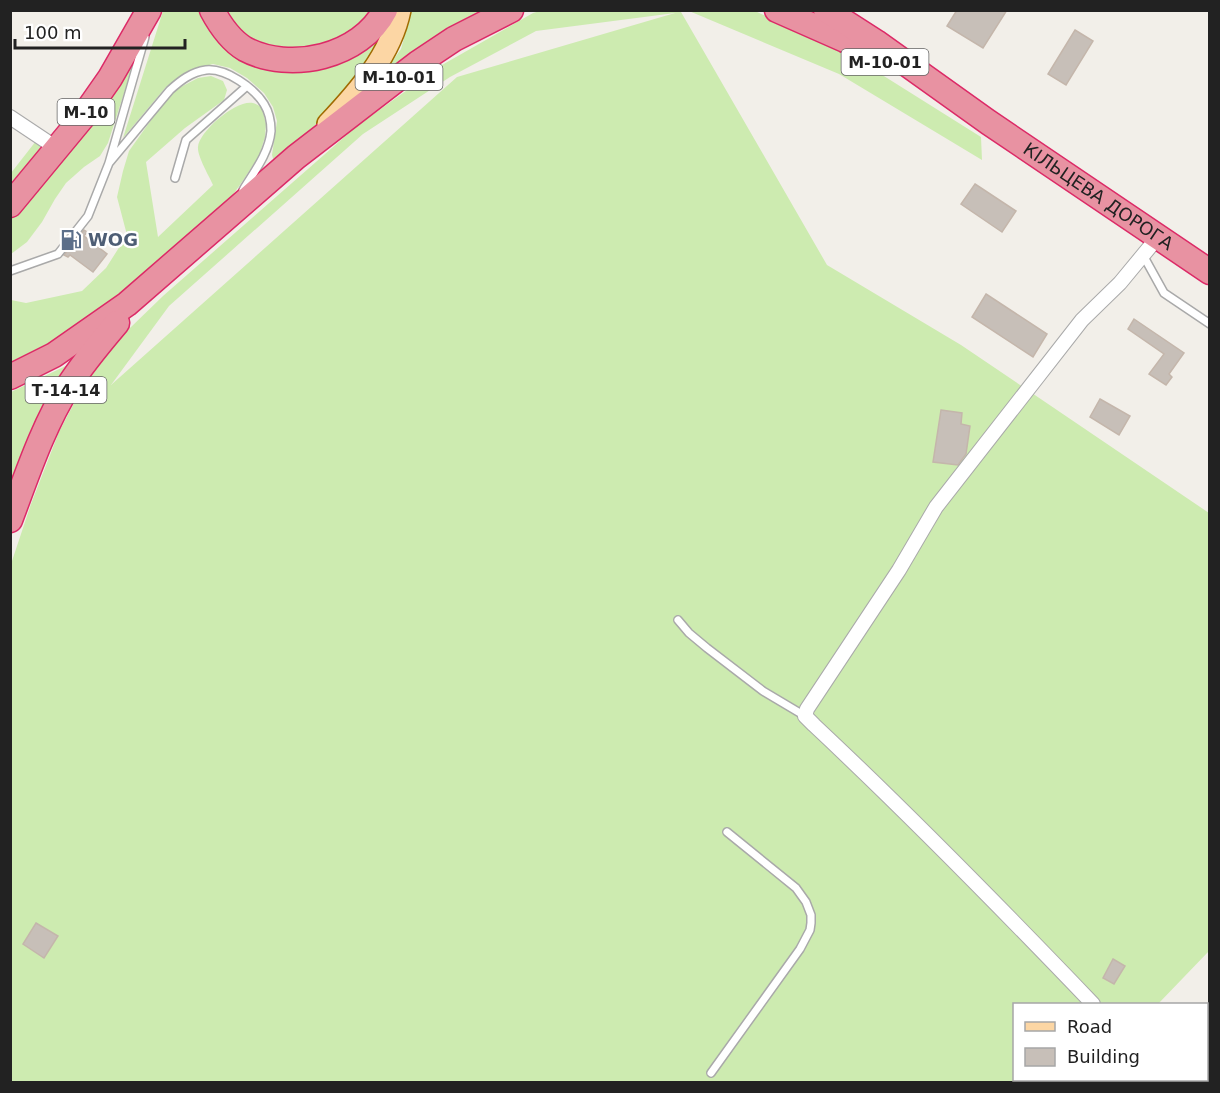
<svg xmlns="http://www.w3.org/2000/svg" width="1220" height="1093" viewBox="0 0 1220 1093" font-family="'DejaVu Sans',sans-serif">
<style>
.grass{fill:#cdebb0;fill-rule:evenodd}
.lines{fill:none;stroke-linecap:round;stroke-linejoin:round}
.stream{stroke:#aad3df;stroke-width:4}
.building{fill:#c7bfb8;stroke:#c4b6ab;stroke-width:1.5}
.lane-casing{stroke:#a9a9a9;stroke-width:10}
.street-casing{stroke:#a9a9a9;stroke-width:16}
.primary-casing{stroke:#a06b00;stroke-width:24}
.highway-casing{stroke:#dc2a67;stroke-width:27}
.lane{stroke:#fff;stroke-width:7}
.street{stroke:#fff;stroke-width:14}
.primary{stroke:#fcd6a4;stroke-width:21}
.highway{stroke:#e892a2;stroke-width:24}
.labels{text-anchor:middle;stroke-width:4.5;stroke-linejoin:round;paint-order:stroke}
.shield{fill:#fff;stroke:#646464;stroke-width:1.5}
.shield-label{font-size:16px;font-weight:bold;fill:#222}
.street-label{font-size:18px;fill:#222;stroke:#fff}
.service-label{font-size:18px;font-weight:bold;fill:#4e5e75;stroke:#fff;text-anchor:start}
</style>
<rect width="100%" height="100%" fill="#f2efe9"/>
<!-- grass -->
<path class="grass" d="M163 11H201L202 16 217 41 242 56 268 66 385 31 378 50 324 121 274 162 272 155 277 121 273 107 264 93 247 78 230 68 213 64 188 71 166 87 123 138Z
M222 11H379L367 28 301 56 248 42Z
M409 11H502L373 88 401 49 406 31Z
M540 11H755L852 56 981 137 982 160 839 74 689 11 681 12 827 265 961 345 1209 513V951L1158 1004H1014V1080H1085L1082 1082H11V564L31 504 59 432 82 388 104 358 130 328 163 296 357 126 442 65 533 13ZM675 13 457 77 111 385 169 306 363 134 450 77 536 31Z
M136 56 108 143 100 156 84 167 66 183 55 199 42 222 27 242 11 254 10 218 68 154 107 104Z
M211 76 223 81 227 90 224 100 185 128 146 162 158 237 213 185C209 176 197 156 198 147 199 131 237 99 253 103 257 104 259 106 262 108L266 124 265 137 259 156 244 179 218 216 82 330 11 366V300L26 303 82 291 106 268 127 235 117 197 123 171 129 151 161 106 175 90 198 78Z
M36 141 43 149 11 194V173Z
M74 362 11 498V392Z"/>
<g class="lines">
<!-- stream -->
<path class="stream" d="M1206 1028 1210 1025"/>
</g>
<!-- building -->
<path class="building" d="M957 10H1007L983 48 947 26Z
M1075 30 1093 41 1066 85 1048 74Z
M975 184 1016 211 1002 232 961 204Z
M84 230 87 232 84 236 107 254 93 272 70 255 68 257 64 255Z
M986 294 1047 334 1033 357 972 317Z
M1134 319 1184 353 1169 374 1172 377 1166 385 1149 374 1164 354 1128 329Z
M1100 399 1130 416 1119 435 1090 417Z
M941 410 962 413 961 424 970 426 966 454 958 465 933 462Z
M36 923 58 936 44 958 23 944Z
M1113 959 1125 966 1114 984 1103 978Z"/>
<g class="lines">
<defs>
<path id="lane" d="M109 163 170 90C180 81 191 72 206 70 226 68 254 88 264 104 269 112 271 123 271 131 269 153 254 172 243 190
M175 178 186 140 247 86
M1143 255 1164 293 1210 324
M10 271 58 254 88 216 109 163 145 37
M678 620 689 633 707 648 763 691 805 716
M711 1073 800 949 810 930 811 923V915L806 902 796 888 727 832"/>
<path id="street" d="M10 117 58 149
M1093 1004C1002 909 910 815 814 725L805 716 807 709 899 570 936 507 1082 320 1120 283 1158 237
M1146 1080 1148 1082"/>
<path id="primary" d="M328 124C358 92 391 55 400 10"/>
<g id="highway">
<path d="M212 10C220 25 230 40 245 49 290 73 361 57 385 10"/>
<path d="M777 10 845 40 864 50"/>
<path id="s1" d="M826 10 876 42 988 122 1210 272"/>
<path d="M10 205 82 118 110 78 149 10"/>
<path d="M10 377 54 355 127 304 296 157 418 63 454 39 511 10"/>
<path d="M10 520C27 475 43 426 69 385 83 363 100 343 117 323"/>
</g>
</defs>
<!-- lane casing -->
<use href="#lane" class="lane-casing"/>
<!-- street casing -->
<use href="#street" class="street-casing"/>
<!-- primary casing -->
<use href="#primary" class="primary-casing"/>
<!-- highway casing -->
<use href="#highway" class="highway-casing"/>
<!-- lane -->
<use href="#lane" class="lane"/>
<!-- street -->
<use href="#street" class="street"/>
<!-- primary -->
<use href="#primary" class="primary"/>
<!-- highway -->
<use href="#highway" class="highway"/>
</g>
<!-- icons -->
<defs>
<symbol id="fuel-bare" viewBox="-9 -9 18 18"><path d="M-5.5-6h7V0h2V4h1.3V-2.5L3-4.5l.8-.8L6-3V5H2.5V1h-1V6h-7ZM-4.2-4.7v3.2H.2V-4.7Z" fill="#5c6f8a" stroke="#fff" stroke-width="2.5" paint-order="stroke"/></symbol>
</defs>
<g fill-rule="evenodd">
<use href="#fuel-bare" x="56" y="225" width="30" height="30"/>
</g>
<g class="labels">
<!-- shield labels -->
<g class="shield">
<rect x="841.5" y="49" width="87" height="26" rx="4.5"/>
<rect x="355.5" y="64" width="87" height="26" rx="4.5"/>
<rect x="57.5" y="99" width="57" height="26" rx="4.5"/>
<rect x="25.5" y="377" width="81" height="26" rx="4.5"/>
</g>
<g class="shield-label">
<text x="885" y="68">М-10-01</text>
<text x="399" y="83">М-10-01</text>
<text x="86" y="118">М-10</text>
<text x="66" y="396">Т-14-14</text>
</g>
<!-- street labels -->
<g class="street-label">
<text dy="6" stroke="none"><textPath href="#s1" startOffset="330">КІЛЬЦЕВА ДОРОГА</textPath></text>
</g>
<!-- service labels -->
<g class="service-label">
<text x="88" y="246">WOG</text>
</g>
</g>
<!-- border -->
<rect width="1220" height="1093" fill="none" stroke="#222222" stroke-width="24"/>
<!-- legend -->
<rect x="1013" y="1003" width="195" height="78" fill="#ffffff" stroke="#a7a7a7" stroke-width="1.5"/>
<rect x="1025" y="1022" width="30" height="9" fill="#fcd6a4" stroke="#a7a7a7" stroke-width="1.5"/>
<text x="1067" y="1033" font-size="18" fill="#222222">Road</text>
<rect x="1025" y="1048" width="30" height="18" fill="#c7bfb8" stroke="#a7a7a7" stroke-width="1.5"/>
<text x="1067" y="1063" font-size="18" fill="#222222">Building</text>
<!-- scale -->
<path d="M15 39v9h170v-9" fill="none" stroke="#222222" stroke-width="3"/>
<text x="24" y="39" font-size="18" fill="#222222" stroke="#ffffff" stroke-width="4.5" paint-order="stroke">100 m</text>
</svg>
